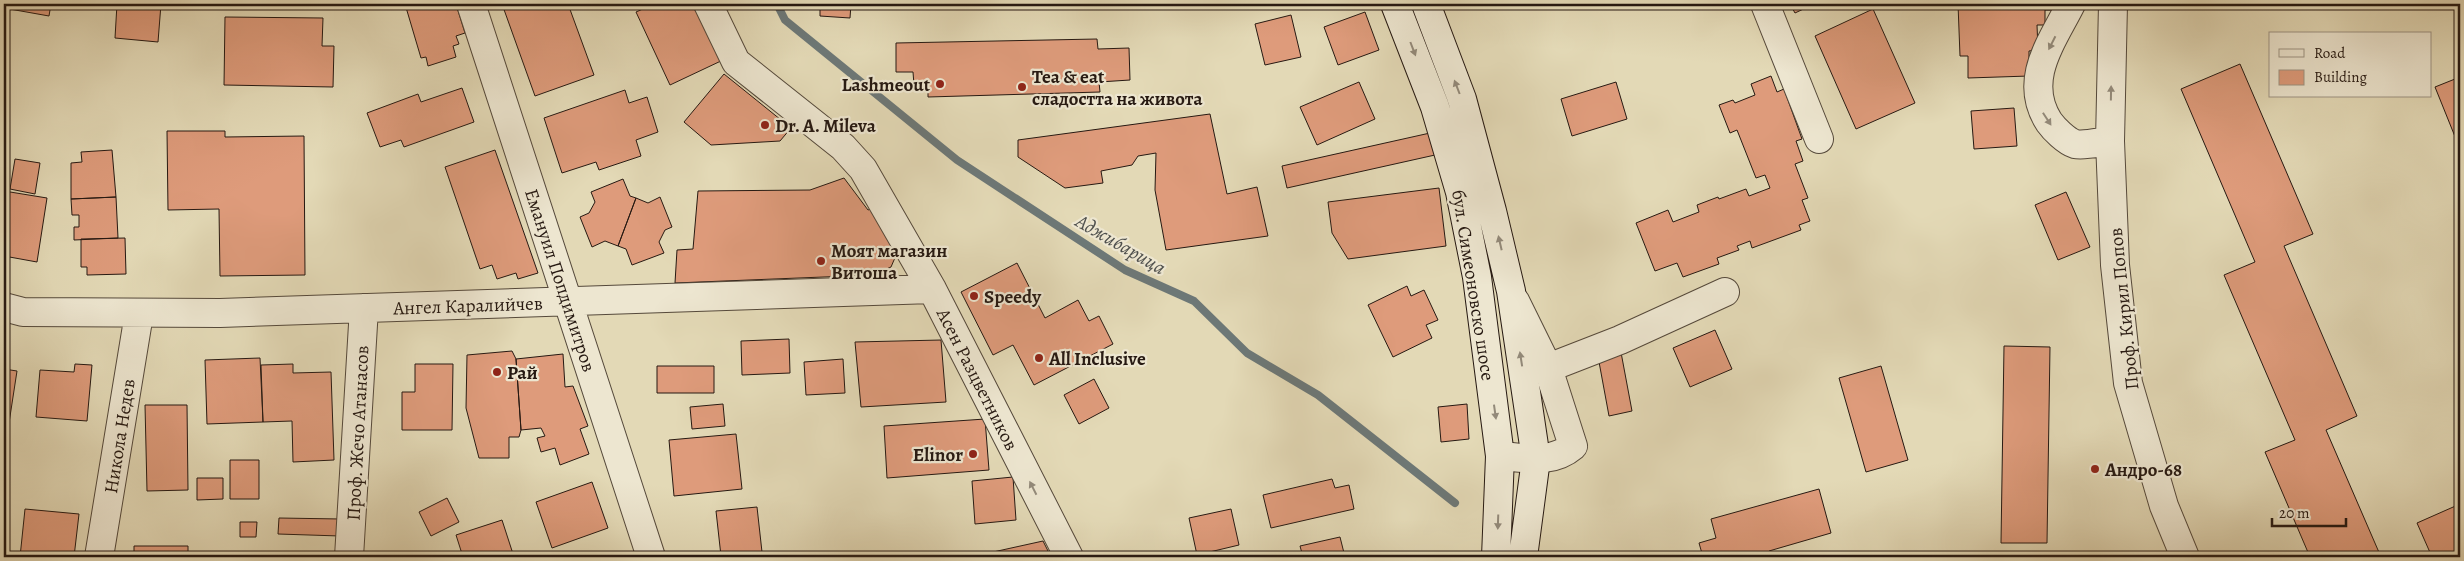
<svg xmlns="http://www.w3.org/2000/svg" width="2464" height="561" viewBox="0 0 2464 561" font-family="Alegreya,serif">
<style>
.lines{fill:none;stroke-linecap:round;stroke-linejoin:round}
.stream{stroke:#6d7877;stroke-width:8}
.building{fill:#de9b7b;stroke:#261912}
.street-casing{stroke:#55493b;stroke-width:30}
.secondary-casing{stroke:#261912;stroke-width:30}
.street{stroke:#ede6d0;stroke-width:28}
.secondary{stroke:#ede6d0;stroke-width:28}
.oneway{fill:#938a7a}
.poi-dot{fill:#8f2418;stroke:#ede6d0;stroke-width:2}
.labels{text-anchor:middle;stroke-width:4.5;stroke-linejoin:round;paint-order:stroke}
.poi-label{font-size:19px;font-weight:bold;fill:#261912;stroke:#ede6d0;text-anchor:start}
.street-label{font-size:19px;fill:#261912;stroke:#ede6d0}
.water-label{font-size:20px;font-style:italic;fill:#4f504d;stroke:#ede6d0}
</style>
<rect width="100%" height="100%" fill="#e3d9b6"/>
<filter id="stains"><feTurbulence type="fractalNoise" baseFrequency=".004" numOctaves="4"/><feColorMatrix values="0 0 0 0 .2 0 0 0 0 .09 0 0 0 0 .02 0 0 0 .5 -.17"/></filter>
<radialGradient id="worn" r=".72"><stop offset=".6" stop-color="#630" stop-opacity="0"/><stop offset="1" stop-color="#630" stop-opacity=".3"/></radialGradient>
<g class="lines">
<!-- stream -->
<path class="stream" d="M777 4 785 20 957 160 1125 270 1194 301 1247 353 1318 395 1455 503"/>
</g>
<!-- building -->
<path class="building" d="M4 4H51L49 16 4 8Z
M117 4H161L158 42 115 38Z
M405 4H456L465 33 456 36 459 44 453 46 456 57 428 66 426 57 421 58Z
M502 4H568L594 75 535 96Z
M654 4H697L723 60 670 85 636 12Z
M820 4H851L850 18 820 16Z
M1790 4H1814L1795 13Z
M1958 4H2053L2054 10H2045V25H2037L2038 50 2029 51V76L1968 78V56H1960Z
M1873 9 1915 103 1856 129 1815 36Z
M1365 12 1379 50 1338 65 1324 27Z
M1291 15 1301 57 1265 65 1255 24Z
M225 17 323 18 322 46H334L333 87 224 85Z
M1097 39 1098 49 1129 48 1130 80 1099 82 1100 92 928 97V85H914L913 72H896V43Z
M2240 64 2313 234 2284 246 2357 416 2326 430 2381 557H2310L2265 452 2295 440 2224 275 2255 262 2181 89Z
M724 74 791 128 780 141 711 145 684 122Z
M1771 76 1777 92 1784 89 1802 139 1796 141 1803 161 1795 164 1808 198 1802 200 1810 221 1799 225 1801 230 1752 248 1750 241 1737 246 1739 250 1717 258 1719 264 1683 277 1677 263 1655 271 1636 223 1668 210 1673 222 1699 212 1697 205 1718 197 1719 199 1746 189 1749 196 1770 188 1765 175 1756 178 1737 130 1730 133 1719 105 1733 100 1735 103 1755 95 1751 84Z
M2460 77V149L2435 87Z
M1359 82 1375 119 1317 145 1300 107Z
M1616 82 1627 119 1572 136 1561 99Z
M462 88 474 122 404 147 401 140 380 147 367 113 418 94 421 102Z
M625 90 629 103 647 97 658 132 636 140 641 156 599 170 596 162 562 173 544 118Z
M2014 108 2017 146 1974 149 1971 111Z
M1210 114 1227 194 1257 187 1268 236 1166 250 1155 190 1156 153 1138 156 1132 165 1101 171 1103 183 1065 188 1018 157V140Z
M167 131H225V137L304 136 305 275 220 276 219 209 168 210Z
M1430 133 1435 155 1287 188 1282 166Z
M112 150 116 197 71 199V163L82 162 81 152Z
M495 150 538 273 518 279 516 273 497 279 492 265 480 269 445 167Z
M15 159 40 163 35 194 10 189Z
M844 178 868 210 874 208 897 253 891 267 873 275 675 283 677 250 693 249 698 191 810 190Z
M623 179 630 196 636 198 618 246 605 241 592 247 580 217 589 213 595 202 591 192Z
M1439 188 1446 246 1348 259 1332 233 1328 202Z
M4 191 47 198 37 262 4 256Z
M2066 192 2090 247 2058 260 2035 205Z
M116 197 118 238 74 240V227H79V215H72L71 199Z
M660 197 672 227 665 230 659 242 664 253 632 265 626 249 618 246 636 198 648 203Z
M125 238 126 274 87 275V267H81V239Z
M1017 263 1045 318 1078 300 1089 321 1099 316 1113 344 1034 385 1013 345 993 355 961 292Z
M1407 286 1411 296 1424 290 1438 320 1426 325 1432 338 1393 357 1368 305Z
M1715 330 1732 369 1690 387 1673 348Z
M789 339 790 373 742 375 741 341Z
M941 340 946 402 861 407 855 342Z
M2004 346 2050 347 2047 543H2001Z
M1620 347 1632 411 1609 416 1597 351Z
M512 351 516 359 521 430 519 437H509V458H479L466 408 467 355Z
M563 354 565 387 573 386 588 426 580 429 589 454 560 465 555 448 541 452 537 438 545 436 541 428 521 430 516 359Z
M260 358 263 422 207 424 205 360Z
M843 359 845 393 806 395 804 362Z
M75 364 92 365 87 421 36 417 40 370 74 372Z
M293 364V373L331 372 334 460 293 462 292 421 263 422 261 365Z
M415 364H453L452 430H402V392H415Z
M657 366H714V393H657Z
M1881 366 1908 460 1866 472 1839 378Z
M4 369 17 371 9 423 4 422Z
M1094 379 1109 408 1079 424 1064 395Z
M723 404 725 426 692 429 690 407Z
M1467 404 1469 439 1441 442 1438 407Z
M145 405H187L188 490 147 491Z
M985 419 989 470 887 478 884 426Z
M736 434 742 489 674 496 669 440Z
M230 460H259V499H230Z
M1013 477 1016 520 975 524 972 481Z
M197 478H223V499L197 500Z
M1332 479 1335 488 1349 485 1354 509 1271 528 1263 495Z
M592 482 608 528 552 548 536 502Z
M1819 489 1831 533 1769 551 1771 557H1703L1699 543 1716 538 1711 519Z
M447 498 459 522 431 536 419 512Z
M2460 504V557H2432L2417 523Z
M757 507 762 552 721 556 716 511Z
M25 509 79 514 74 557H20Z
M1231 509 1239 545 1197 555 1189 518Z
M279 518 341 519 340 536 278 534Z
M502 520 514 557H463L456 535Z
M240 522H257L256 537H240Z
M1340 537 1345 557H1303L1300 546Z
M1043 541 1051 557H975V556Z
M134 546H188V557H134Z
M937 552 938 557H901V556Z"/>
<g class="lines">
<defs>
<path id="street" d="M471 4 651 557
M708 4 736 62 843 147 863 169 932 289 1069 557
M1765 4 1819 139
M2071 4C2052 42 2022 80 2049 122 2054 129 2066 141 2075 144 2084 146 2100 142 2110 141
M2113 4 2110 141 2115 265 2128 383 2164 506 2185 557
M4 307 23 312 220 313 932 289
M1548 368 1620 340 1725 292
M1500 456C1526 458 1552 464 1573 446L1548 368 1515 301
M99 557 139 314
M349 557 364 308"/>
<path id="secondary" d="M1395 4 1435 107 1460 192 1477 277 1500 456 1496 557
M1426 4 1462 99 1492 211 1511 291 1536 459 1523 557"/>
</defs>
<!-- street casing -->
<use href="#street" class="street-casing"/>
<!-- secondary casing -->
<use href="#secondary" class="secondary-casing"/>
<!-- street -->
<use href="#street" class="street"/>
<!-- secondary -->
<use href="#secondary" class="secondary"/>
</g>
<!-- one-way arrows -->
<defs><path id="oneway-solid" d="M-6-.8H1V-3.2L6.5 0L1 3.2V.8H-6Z" transform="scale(1.25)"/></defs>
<g class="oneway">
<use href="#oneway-solid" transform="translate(2052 43) rotate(117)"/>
<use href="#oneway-solid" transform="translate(1413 49) rotate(69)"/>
<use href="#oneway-solid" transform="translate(1457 87) rotate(-111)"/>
<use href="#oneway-solid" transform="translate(2111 93) rotate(-89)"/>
<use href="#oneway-solid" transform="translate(2047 119) rotate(57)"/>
<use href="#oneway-solid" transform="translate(1500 243) rotate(-103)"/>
<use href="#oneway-solid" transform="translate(1521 359) rotate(-99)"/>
<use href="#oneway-solid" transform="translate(1495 412) rotate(82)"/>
<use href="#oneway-solid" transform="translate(1033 488) rotate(-117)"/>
<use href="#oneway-solid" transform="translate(1498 522) rotate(92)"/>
</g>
<!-- markers -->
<g class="poi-dot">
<circle cx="940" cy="84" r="5"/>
<circle cx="1022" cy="87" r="5"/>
<circle cx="765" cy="125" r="5"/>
<circle cx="821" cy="261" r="5"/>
<circle cx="974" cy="296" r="5"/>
<circle cx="1039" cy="358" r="5"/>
<circle cx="497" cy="372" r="5"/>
<circle cx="973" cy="454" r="5"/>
<circle cx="2095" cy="469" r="5"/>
</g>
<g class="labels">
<!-- poi labels -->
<g class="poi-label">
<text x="1032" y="83">Tea &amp; eat<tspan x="1032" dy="22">сладостта на живота</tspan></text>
<text x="930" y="91" text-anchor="end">Lashmeout</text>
<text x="775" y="132">Dr. A. Mileva</text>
<text x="831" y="257">Моят магазин<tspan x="831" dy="22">Витоша</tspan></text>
<text x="984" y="303">Speedy</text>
<text x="1049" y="365">All Inclusive</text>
<text x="507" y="379">Рай</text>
<text x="963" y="461" text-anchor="end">Elinor</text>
<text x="2105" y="476">Андро-68</text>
</g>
<!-- street labels -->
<g class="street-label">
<text transform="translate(561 280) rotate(72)" y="7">Емануил Попдимитров</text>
<text transform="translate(1474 285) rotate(81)" y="7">бул. Симеоновско шосе</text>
<text transform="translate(468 305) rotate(-2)" y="7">Ангел Каралийчев</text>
<text transform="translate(2123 309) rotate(-96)" y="7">Проф. Кирил Попов</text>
<text transform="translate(978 379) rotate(63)" y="7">Асен Разцветников</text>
<text transform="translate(357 433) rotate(-87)" y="7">Проф. Жечо Атанасов</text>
<text transform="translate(119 436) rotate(-81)" y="7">Никола Недев</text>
</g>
<!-- water labels -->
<g class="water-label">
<text transform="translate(1121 244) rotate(30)" y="7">Аджибарица</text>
</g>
</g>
<!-- margin -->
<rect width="2464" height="561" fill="none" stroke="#e3d9b6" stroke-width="20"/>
<rect x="5" y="5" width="2454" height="551" fill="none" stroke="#261912" stroke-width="2.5"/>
<rect x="10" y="10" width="2444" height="541" fill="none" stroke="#261912"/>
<!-- legend -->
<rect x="2269" y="32" width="162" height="65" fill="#ede6d0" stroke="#9d9484"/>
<rect x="2279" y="49" width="25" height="8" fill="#ede6d0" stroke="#9d9484"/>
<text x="2314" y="58" font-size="15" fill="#261912">Road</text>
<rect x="2279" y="70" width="25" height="15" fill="#de9b7b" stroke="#9d9484"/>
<text x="2314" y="82" font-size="15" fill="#261912">Building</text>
<!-- scale -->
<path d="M2272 518v8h74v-8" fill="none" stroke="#261912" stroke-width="2.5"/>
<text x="2279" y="518" font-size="15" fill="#261912" stroke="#ede6d0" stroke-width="4" paint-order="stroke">20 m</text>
<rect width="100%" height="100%" filter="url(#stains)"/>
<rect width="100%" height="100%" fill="url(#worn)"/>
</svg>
